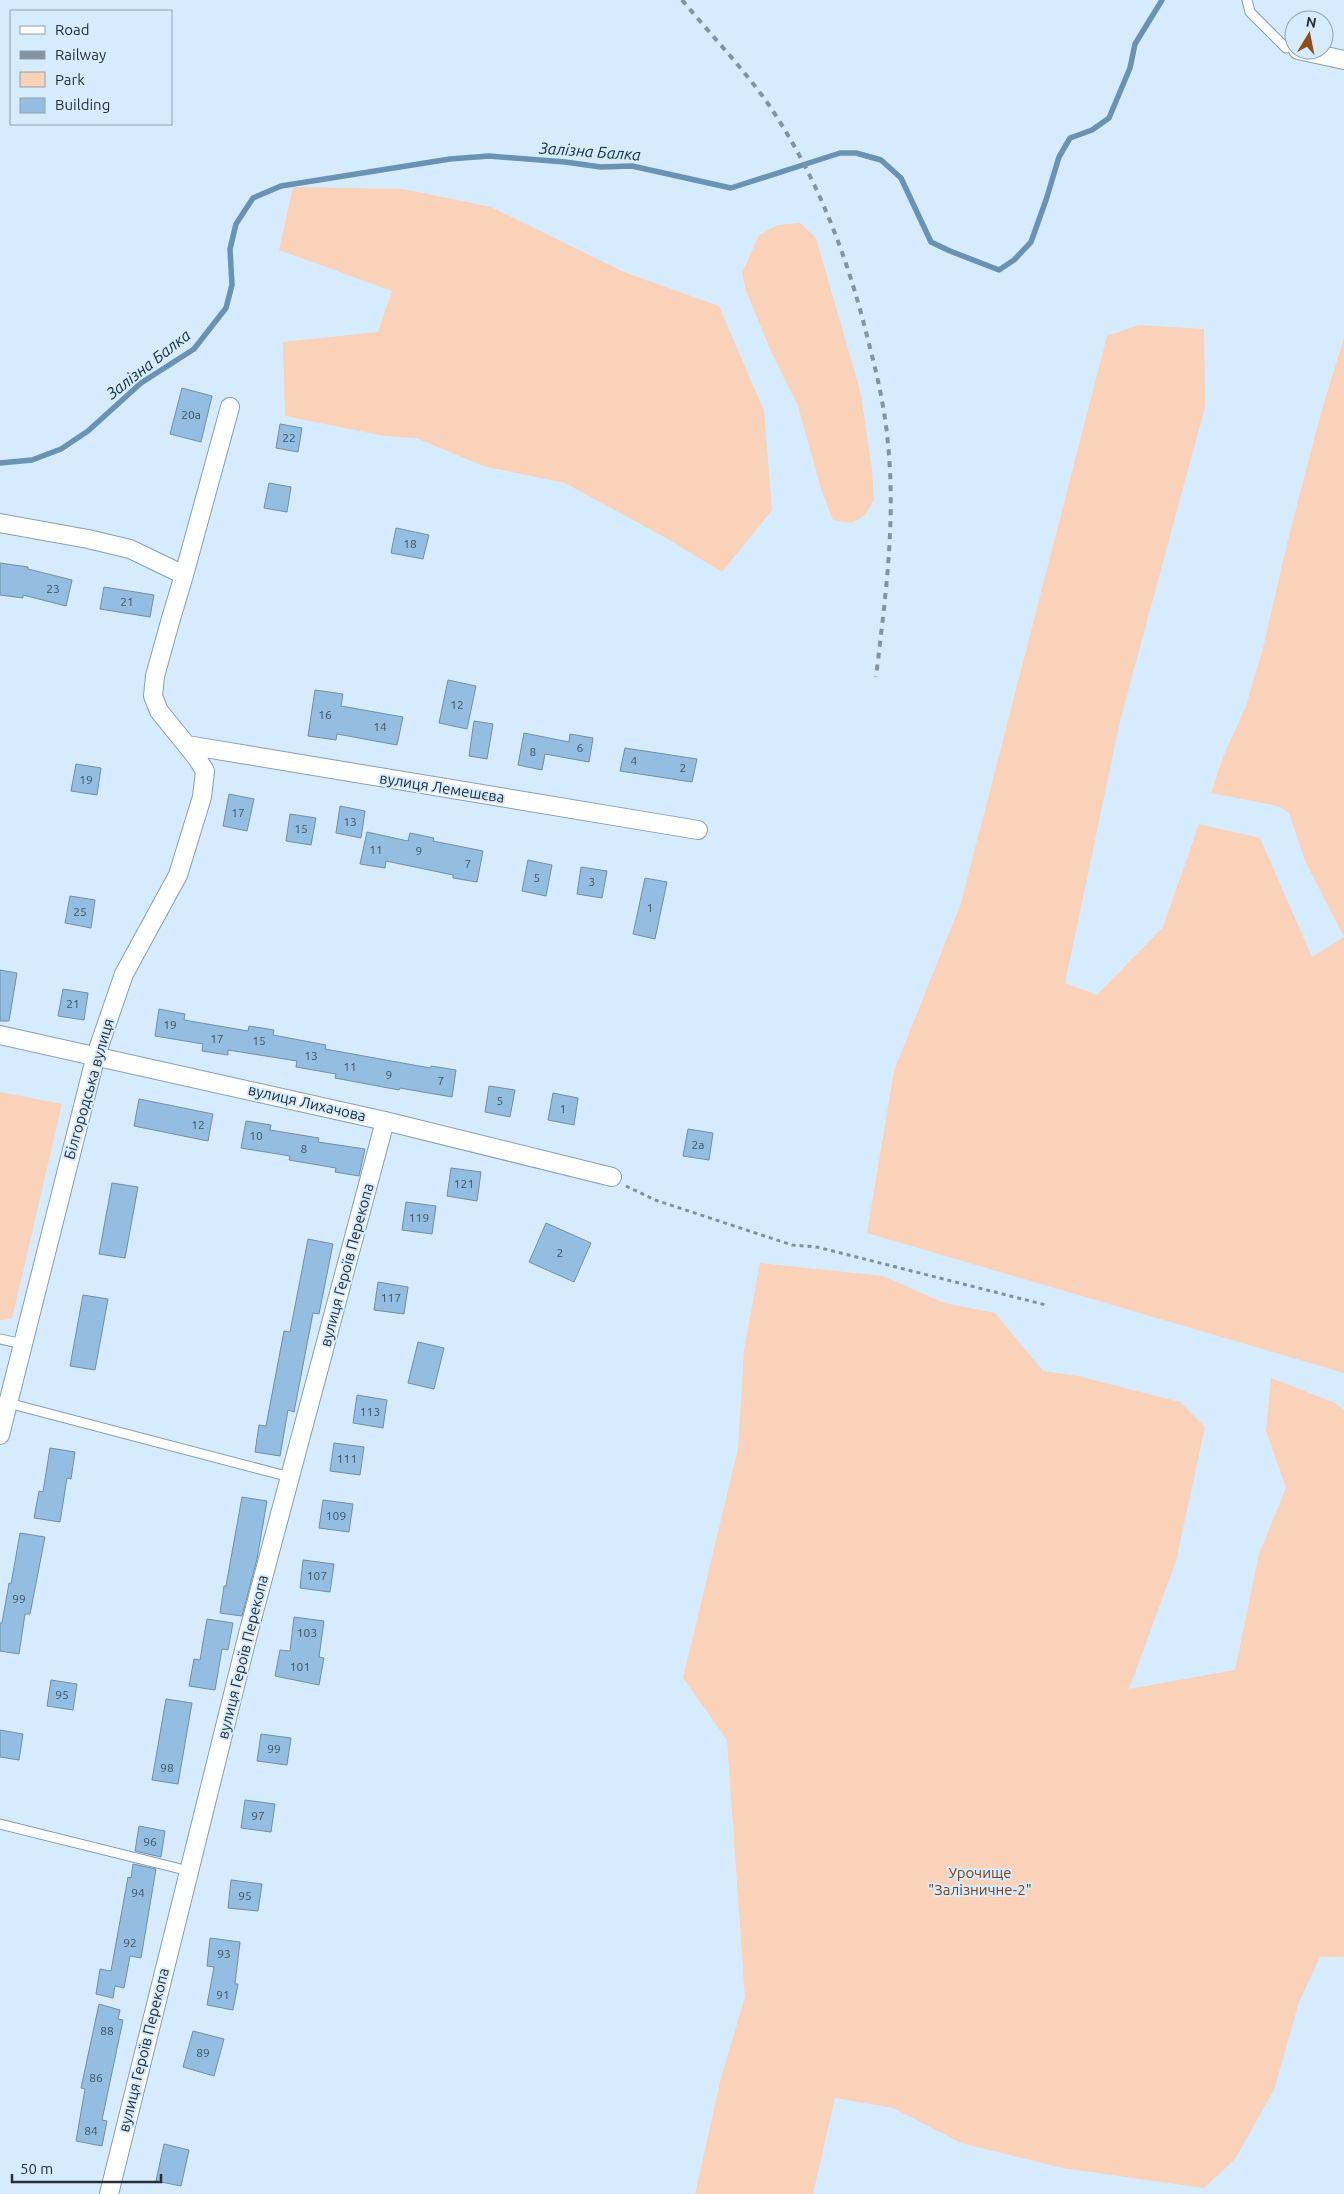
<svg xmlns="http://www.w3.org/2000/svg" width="1344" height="2194" viewBox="0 0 1344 2194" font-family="Ubuntu,sans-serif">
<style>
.green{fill:#fad1b9}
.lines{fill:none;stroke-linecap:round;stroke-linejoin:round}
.stream{stroke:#6992b3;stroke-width:5.5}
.building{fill:#93bee1;stroke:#748da2}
.lane-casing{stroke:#849eb3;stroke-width:11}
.street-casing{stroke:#849eb3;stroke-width:20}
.path{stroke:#80919e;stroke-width:3;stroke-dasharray:4 4;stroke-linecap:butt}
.lane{stroke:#fff;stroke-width:9}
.street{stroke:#fff;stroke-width:18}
.rail{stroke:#8393a1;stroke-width:4;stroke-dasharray:6 6;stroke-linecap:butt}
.labels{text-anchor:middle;stroke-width:4;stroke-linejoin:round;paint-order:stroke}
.number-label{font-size:12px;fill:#405262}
.street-label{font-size:15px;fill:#242e37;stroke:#d6ecfe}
.park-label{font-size:15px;fill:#7c4117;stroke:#d6ecfe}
.water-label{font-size:16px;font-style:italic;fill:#0b2d44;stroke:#d6ecfe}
</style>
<rect width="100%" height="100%" fill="#d6ecfe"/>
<!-- green -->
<path class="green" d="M293 187 403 189 491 207 626 273 719 306 764 411 772 510 722 572 666 538 565 483 483 466 416 438 384 436 285 416 283 342 378 332 392 291 279 250Z
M800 223 816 238 861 394 872 470 874 500 865 515 852 523 833 520 821 489 798 406 773 356 746 291 742 273 759 235 778 225Z
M1139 325 1204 329 1205 407 1120 721 1065 983 1097 995 1163 927 1199 824 1260 838 1312 957 1344 937 1305 861 1289 813 1278 806 1211 793 1224 755 1246 706 1263 648 1288 540 1322 409 1344 338V1373L867 1233 894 1071 961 903 1107 336Z
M0 1092 62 1104 12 1319 0 1320Z
M760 1263 883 1276 944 1303 995 1313 1043 1371 1078 1376 1180 1402 1205 1427 1176 1561 1129 1689 1235 1670 1259 1554 1286 1488 1266 1431 1271 1378 1335 1403 1344 1410V1957H1320L1299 2002 1274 2090 1235 2159 1204 2188 1062 2168 961 2143 893 2108 835 2098 813 2194H695L721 2078 745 1997 727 1740 683 1678 738 1449 744 1350Z"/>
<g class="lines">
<!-- stream -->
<path class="stream" d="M0 463 32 460 61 449 88 431 141 383 194 349 226 308 232 285 230 249 236 224 253 198 281 186 450 159 489 156 565 162 601 167 632 166 731 188 840 153H856L881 160 901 178 931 242 950 251 999 270 1014 260 1031 242 1046 200 1059 157 1070 138 1092 130 1109 118 1130 68 1135 44 1162 0"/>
</g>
<!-- building -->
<path class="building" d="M182 388 212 396 201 442 170 434Z
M280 424 302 428 298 452 276 448Z
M269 483 291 487 287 512 264 508Z
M396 528 429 535 423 559 391 553Z
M0 563 28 567V569L72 580 66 606 23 595V598L0 595Z
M104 587 154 595 150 617 100 609Z
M448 680 476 686 467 729 439 723Z
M315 690 343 694 341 706 403 717 397 745 337 734 336 740 308 736Z
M474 721 493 724 487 759 469 756Z
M524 733 569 742 570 734 593 738 589 762 545 754 542 770 518 765Z
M625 748 697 759 692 782 620 771Z
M76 764 101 768 97 795 71 791Z
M229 794 254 799 247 831 223 826Z
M340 806 365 811 361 838 336 833Z
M290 814 316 818 311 845 286 841Z
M367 832 408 841 410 833 434 838 433 841 483 851 477 882 453 878V875L386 861 385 868 360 864Z
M528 860 552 865 546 896 522 891Z
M581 867 607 871 602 898 577 894Z
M645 878 667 882 655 939 633 934Z
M70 896 95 900 91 928 65 923Z
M0 970 17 973 9 1021H0Z
M63 989 88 993 84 1020 58 1016Z
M159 1009 185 1014 184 1020 248 1031 249 1026 274 1030 273 1035 326 1045 325 1049 430 1068 431 1066 456 1070 452 1097 400 1088 399 1090 335 1078 336 1074 296 1067 297 1061 228 1050V1055L202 1051 203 1044 155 1036Z
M489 1086 515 1090 510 1117 485 1112Z
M553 1093 578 1098 574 1125 548 1120Z
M139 1099 213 1114 208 1141 134 1126Z
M246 1121 271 1125 270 1130 319 1138 318 1142 365 1149 359 1176 335 1172 336 1168 289 1160 290 1156 241 1148Z
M688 1129 713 1133 709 1160 683 1156Z
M451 1168 481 1172 477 1201 447 1196Z
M112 1183 138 1187 125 1258 99 1254Z
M406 1202 436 1206 432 1234 402 1230Z
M546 1223 591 1243 574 1282 529 1262Z
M308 1239 333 1244 319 1314 313 1313 294 1412 288 1410 280 1456 255 1452 259 1425 266 1426 284 1331 290 1332Z
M378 1282 408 1287 404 1314 374 1310Z
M83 1295 108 1299 95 1370 70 1366Z
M418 1342 444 1348 434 1389 408 1383Z
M357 1395 387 1400 383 1428 353 1423Z
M334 1443 364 1447 360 1475 330 1471Z
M50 1448 75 1452 71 1479 67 1478 60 1522 34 1518 39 1491 43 1492Z
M242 1497 267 1501 257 1559 242 1616 220 1613 224 1586H226Z
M323 1500 353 1504 349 1532 319 1528Z
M20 1533 45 1537 30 1614H25L19 1654 0 1651V1623H2L9 1583 11 1584Z
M303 1560 334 1564 330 1592 300 1588Z
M294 1617 324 1621 319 1657 324 1658 319 1685 275 1676 280 1650 290 1651Z
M207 1619 233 1623 228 1650 222 1649 215 1690 189 1686 194 1659 200 1660Z
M51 1680 77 1684 73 1710 47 1706Z
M166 1699 192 1703 178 1784 152 1780Z
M0 1730 23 1734 19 1760 0 1757Z
M261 1734 291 1738 287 1765 257 1761Z
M245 1800 275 1804 271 1832 241 1828Z
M139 1826 165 1831 161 1857 135 1851Z
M133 1864 156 1869 141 1958 130 1956 124 1988 115 1986 113 1998 96 1994 100 1969 111 1971 128 1877 131 1878Z
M231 1880 262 1884 258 1911 228 1908Z
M210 1938 240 1942 235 1984H238L233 2010 207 2005 214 1967 207 1966Z
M99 2004 120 2010 118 2019 123 2020 102 2120 107 2121 102 2146 76 2141 85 2089 81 2088Z
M193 2031 224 2039 214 2076 183 2067Z
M164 2144 189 2150 181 2186 156 2181Z"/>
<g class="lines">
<defs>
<path id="lane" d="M1247 0 1250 12 1286 48
M0 1339 23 1344
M8 1403 290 1477
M0 1824 189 1871"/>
<path id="street" d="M1298 50 1344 60
M0 523 88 539 130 549 184 575
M187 745 698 830
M0 1035 385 1121 612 1177
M0 1435 96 1055 124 974 178 875 202 797 205 771 197 758 159 711 153 696 155 676 170 622 184 575 230 407
M109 2194 248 1634 385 1121"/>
</defs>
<!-- lane casing -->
<use href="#lane" class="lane-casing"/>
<!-- street casing -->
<use href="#street" class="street-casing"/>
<!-- path -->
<path class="path" d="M626 1186 655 1200 792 1245 817 1247 1046 1305"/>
<!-- lane -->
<use href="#lane" class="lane"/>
<!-- street -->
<use href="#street" class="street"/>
<!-- rail -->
<path class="rail" d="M682 0C711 35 745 70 771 108 818 179 848 258 868 340 877 374 885 409 888 444 896 522 885 600 876 677"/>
</g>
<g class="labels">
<!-- number labels -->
<g class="number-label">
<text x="191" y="419">20а</text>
<text x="289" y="442">22</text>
<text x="410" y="548">18</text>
<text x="53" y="593">23</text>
<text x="127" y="606">21</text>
<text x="457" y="709">12</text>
<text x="325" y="719">16</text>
<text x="380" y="731">14</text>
<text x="580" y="752">6</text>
<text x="533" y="756">8</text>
<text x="634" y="765">4</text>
<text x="683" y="772">2</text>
<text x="86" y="784">19</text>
<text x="238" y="817">17</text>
<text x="350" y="826">13</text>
<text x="301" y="833">15</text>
<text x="376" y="854">11</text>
<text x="419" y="855">9</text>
<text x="468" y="868">7</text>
<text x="537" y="882">5</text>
<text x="592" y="886">3</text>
<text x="650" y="912">1</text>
<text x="80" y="916">25</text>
<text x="73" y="1008">21</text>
<text x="170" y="1029">19</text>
<text x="217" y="1043">17</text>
<text x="259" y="1045">15</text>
<text x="311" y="1060">13</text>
<text x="350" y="1071">11</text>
<text x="389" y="1079">9</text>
<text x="441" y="1085">7</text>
<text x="500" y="1105">5</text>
<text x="563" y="1113">1</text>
<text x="198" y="1129">12</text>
<text x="256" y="1140">10</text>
<text x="698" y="1149">2а</text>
<text x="304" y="1153">8</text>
<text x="464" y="1188">121</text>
<text x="419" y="1222">119</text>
<text x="560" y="1257">2</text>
<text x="391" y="1302">117</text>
<text x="370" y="1416">113</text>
<text x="347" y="1463">111</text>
<text x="336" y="1520">109</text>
<text x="317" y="1580">107</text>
<text x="19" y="1603">99</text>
<text x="307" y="1637">103</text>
<text x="300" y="1671">101</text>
<text x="62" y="1699">95</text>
<text x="274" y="1753">99</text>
<text x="167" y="1772">98</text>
<text x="258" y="1820">97</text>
<text x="150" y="1846">96</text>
<text x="138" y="1897">94</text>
<text x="245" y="1900">95</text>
<text x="130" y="1947">92</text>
<text x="224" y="1958">93</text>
<text x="223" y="1999">91</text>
<text x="107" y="2035">88</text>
<text x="203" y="2057">89</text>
<text x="96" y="2082">86</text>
<text x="91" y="2135">84</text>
</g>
<!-- street labels -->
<g class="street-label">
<text transform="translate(442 788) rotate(9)" y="5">вулиця Лемешєва</text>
<text transform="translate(89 1089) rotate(-74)" y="5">Білгородська вулиця</text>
<text transform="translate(307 1103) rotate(13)" y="5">вулиця Лихачова</text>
<text transform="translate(347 1265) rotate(-75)" y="5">вулиця Героїв Перекопа</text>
<text transform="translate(243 1657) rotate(-76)" y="5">вулиця Героїв Перекопа</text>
<text transform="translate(144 2050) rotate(-76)" y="5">вулиця Героїв Перекопа</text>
</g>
<!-- park labels -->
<g class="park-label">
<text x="980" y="1878">Урочище<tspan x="980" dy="17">"Залізничне-2"</tspan></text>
</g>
<!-- water labels -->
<g class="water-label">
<text transform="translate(590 151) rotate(4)" y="6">Залізна Балка</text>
<text transform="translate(148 364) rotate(-38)" y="6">Залізна Балка</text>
</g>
</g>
<!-- legend -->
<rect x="10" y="10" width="162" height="115" fill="#d6ecfe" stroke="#8fa0ae"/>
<rect x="20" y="26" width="25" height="8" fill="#ffffff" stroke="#8fa0ae"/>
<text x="55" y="35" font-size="15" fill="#242e37">Road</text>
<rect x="20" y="51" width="25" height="8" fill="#8393a1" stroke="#8fa0ae"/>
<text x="55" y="60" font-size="15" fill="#242e37">Railway</text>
<rect x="20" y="72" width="25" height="15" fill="#fad1b9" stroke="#8fa0ae"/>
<text x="55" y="85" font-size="15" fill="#242e37">Park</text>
<rect x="20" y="98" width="25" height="15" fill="#93bee1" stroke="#8fa0ae"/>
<text x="55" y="110" font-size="15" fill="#242e37">Building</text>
<!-- north arrow -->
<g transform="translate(1309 35) rotate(10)"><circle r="24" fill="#d6ecfe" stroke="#8fa0ae"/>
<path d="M0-4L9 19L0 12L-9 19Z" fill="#8f4c1c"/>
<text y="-8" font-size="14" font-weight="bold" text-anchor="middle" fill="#242e37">N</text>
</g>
<!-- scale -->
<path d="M12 2174v8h149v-8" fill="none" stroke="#242e37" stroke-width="2.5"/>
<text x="20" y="2174" font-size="15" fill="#242e37" stroke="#d6ecfe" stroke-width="4" paint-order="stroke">50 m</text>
</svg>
